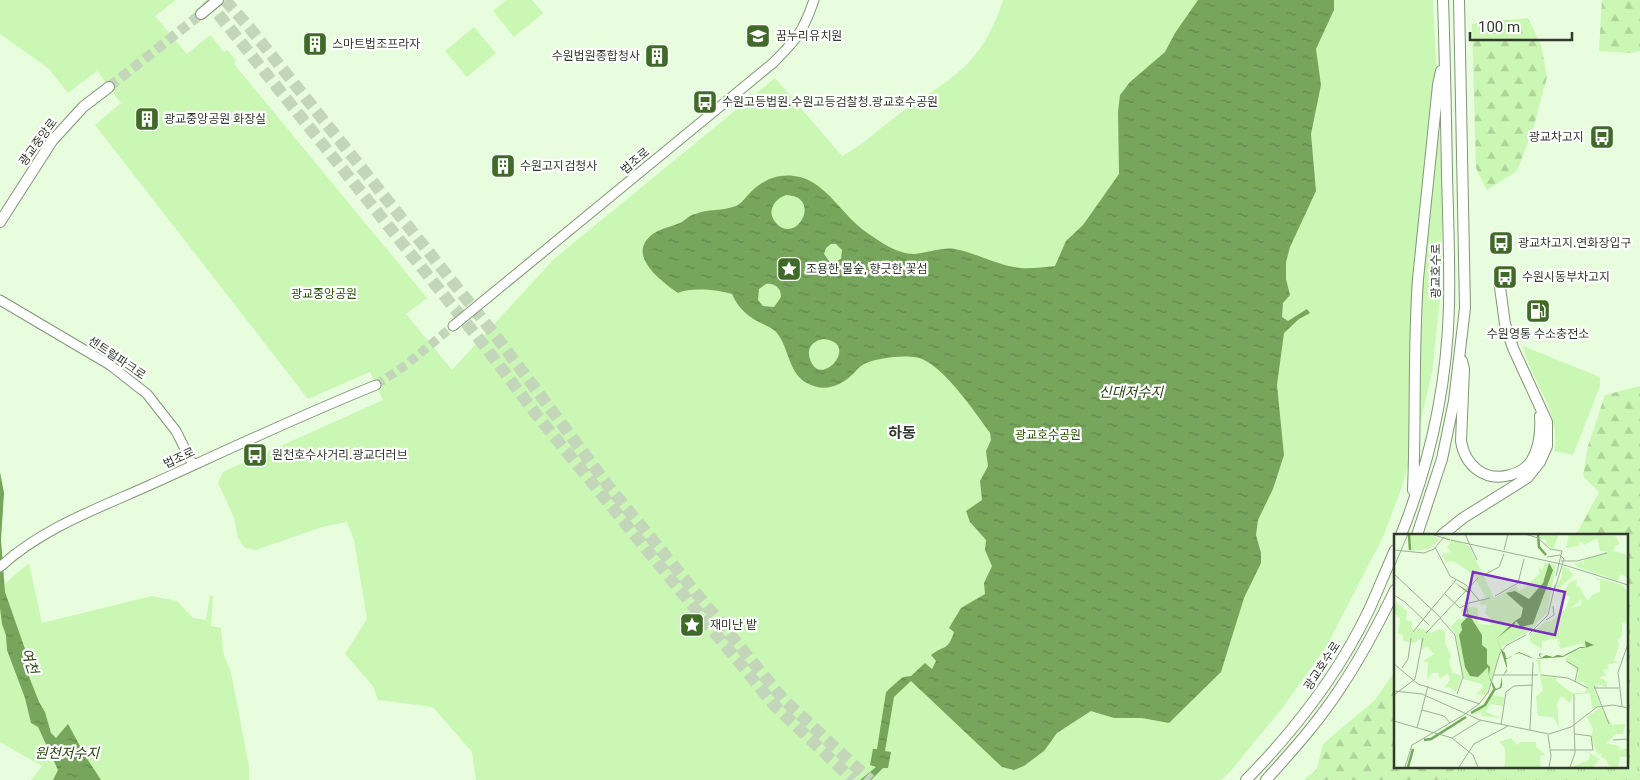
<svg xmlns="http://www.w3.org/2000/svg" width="1640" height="780" viewBox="0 0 1640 780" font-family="Roboto,'Noto Sans KR',sans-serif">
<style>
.grass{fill:url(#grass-tufts)}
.forest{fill:url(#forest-firs)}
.park{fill:#caf7b3}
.water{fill:url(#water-ripples);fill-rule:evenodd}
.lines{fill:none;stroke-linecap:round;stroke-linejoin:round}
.tertiary-tunnel{stroke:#c3d6ba;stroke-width:9;stroke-dasharray:9 4.5;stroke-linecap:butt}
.secondary-tunnel{stroke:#c3d6ba;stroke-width:10;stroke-dasharray:10 5;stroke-linecap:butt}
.motorway-tunnel{stroke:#c3d6ba;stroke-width:12;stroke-dasharray:12 6;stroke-linecap:butt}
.tertiary-casing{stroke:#829678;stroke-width:11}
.secondary-casing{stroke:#829678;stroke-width:12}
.tertiary{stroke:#fff;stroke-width:9}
.secondary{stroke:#fff;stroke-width:10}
.labels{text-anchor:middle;stroke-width:4.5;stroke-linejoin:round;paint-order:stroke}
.poi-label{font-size:12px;fill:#31392d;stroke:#fff;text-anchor:start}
.street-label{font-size:12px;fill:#31392d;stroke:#fff}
.park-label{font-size:12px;fill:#275402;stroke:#fff}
.water-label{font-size:14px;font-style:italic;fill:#254410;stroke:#fff}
.quarter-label{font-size:15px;font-weight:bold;fill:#31392d;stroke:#fff}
.inset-river{fill:none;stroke:#76a65c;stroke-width:2.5}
.inset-road{fill:none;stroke:#9eaf97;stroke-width:1}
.view{fill:#7b2cbf;fill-opacity:0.15;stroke:#7b2cbf;stroke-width:2.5}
.inset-edge{fill:none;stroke:#31392d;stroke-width:2.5}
</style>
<defs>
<pattern id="grass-tufts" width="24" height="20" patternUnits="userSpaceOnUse" patternTransform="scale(1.25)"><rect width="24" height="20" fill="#caf7b3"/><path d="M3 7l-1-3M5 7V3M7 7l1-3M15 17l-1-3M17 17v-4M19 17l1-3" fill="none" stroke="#aed49a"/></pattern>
<pattern id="forest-firs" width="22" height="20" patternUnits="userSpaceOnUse" patternTransform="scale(1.25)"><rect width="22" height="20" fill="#caf7b3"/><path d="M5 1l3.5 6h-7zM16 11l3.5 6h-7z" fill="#aed49a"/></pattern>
<pattern id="water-ripples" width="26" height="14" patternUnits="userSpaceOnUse" patternTransform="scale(1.25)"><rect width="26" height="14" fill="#76a65c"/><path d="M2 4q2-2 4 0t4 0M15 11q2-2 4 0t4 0" fill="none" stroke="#61884c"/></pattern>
</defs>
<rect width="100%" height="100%" fill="#e7fddd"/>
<!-- grass -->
<path class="grass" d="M1640 459V780H1330L1395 766H1626V535Z"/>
<!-- forest -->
<path class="forest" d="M1602 0H1640V51L1630 53 1599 51Z
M1528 18 1541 45 1547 77 1534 126 1517 171 1487 190 1476 168 1472 24Z
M1640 386V595L1626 604V535H1576L1599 492 1583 476 1588 446 1605 395Z
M1395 671V766H1462L1438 780H1304L1317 769 1323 744 1375 700Z"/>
<!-- park -->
<path class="park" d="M0 0H176L155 16 187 54 210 35 224 52 227 50 236 60 234 64 427 298 406 314 452 370 554 259 775 78 842 156C863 145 879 129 898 115 918 100 945 85 963 68 982 51 996 24 1003 0H1433L1443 201 1440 298 1432 373 1418 432 1401 489 1383 537 1325 649 1283 707 1229 773 1221 780H476L472 752 433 707 378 700 373 686 345 654 367 619 354 540 347 522 322 527 256 550 245 548 238 538 234 517 218 483 223 472 383 400 370 372 308 399 95 125 121 103 97 71 68 93 48 68 0 34Z
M506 0H532L543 13 514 37 493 11Z
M474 27 496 53 467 77 445 51Z
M1523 346 1600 377V386L1573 455 1554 451C1562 413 1531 381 1523 346Z
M29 563 42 623 152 596 177 601 193 618 206 620 210 595 213 596 211 626 221 628 223 652 231 673 236 698 249 767V780H31L42 766 0 742V588Z"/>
<!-- water -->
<path class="water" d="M1198 0H1334V10L1316 49 1321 85 1311 134 1316 191 1290 247 1286 262V279L1290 295 1283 303 1282 317 1288 321 1307 309 1310 313 1299 319 1284 333 1277 385 1284 455 1273 489 1258 520 1256 535 1261 553V563L1244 598 1221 672 1169 723 1142 718H1114L1091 711 1057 733 1044 751 1024 766 1014 770 1002 767 911 681 894 697 885 751 891 752 888 768H883L871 780H860L876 767 870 765 873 749H877L886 692 898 681 903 677 911 676 925 663 932 669 936 661 931 655C944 645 948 651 954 632L949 628 961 608 985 594 984 583 992 566 985 550 986 540 970 522 966 511 982 500 980 481 988 466 986 451 991 440 990 433C975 412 946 370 924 360 911 353 877 358 864 364 860 366 856 371 853 374 839 387 823 393 805 382 788 371 789 348 777 333 772 327 764 325 757 321 746 315 737 306 732 294 718 290 692 287 678 293 665 284 632 260 646 241 654 229 669 228 682 222 686 219 690 215 695 214 707 209 723 211 736 206 741 204 745 198 749 194 763 179 780 172 800 177 827 184 843 216 866 232 879 241 897 254 914 254 927 253 942 247 955 249 977 253 998 266 1021 268 1031 269 1044 267 1055 266L1066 241 1083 225 1119 174 1118 112 1120 95 1130 82 1165 52 1175 33ZM786 195C823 196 797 246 776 223 766 212 774 199 786 195ZM831 244H836L842 250 841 259 835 262 829 261 824 254 826 248ZM766 284C775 283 781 288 781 297L774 307 763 306 758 300 759 289ZM823 339C862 342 820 391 810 359 806 348 813 341 823 339Z
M0 472 4 493 1 540 5 592 25 649 23 658 30 679 39 702 45 712 51 733 56 738 68 724 86 757 101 780H53L58 770 38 727 31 723 25 698 7 650 6 635 2 624 0 608Z"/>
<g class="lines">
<!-- tertiary-tunnel -->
<path class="tertiary-tunnel" d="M376 385 406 365 453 326"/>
<!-- secondary-tunnel -->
<path class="secondary-tunnel" d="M109 87 201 14"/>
<!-- motorway-tunnel -->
<path class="motorway-tunnel" d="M207 0 483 344 539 418 774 705 853 780
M225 0 249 27 495 335 610 488 783 699 870 780"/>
<defs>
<path id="tertiary" d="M0 300 110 365 147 394 176 431 193 465
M453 326 773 63C797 39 803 32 814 0
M0 567C42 528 99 508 150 485 225 451 299 416 376 385"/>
<path id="secondary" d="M201 14 218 0
M0 222 52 141 83 107 109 87
M1462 361 1464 369 1461 441C1465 466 1485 482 1510 475 1519 473 1527 468 1532 460 1540 446 1541 431 1540 416
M1413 490C1416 420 1413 349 1418 279L1438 85 1441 71
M1401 535C1430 463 1447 384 1449 306 1450 262 1448 218 1447 174 1446 116 1445 58 1443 0
M1417 535 1442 459 1454 401 1465 308 1459 0
M1442 535 1463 518 1527 478 1540 462 1547 446V422L1513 348 1505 324 1499 280
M1246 780C1295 730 1339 673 1369 610 1378 590 1386 570 1395 550
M1266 780C1293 750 1321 719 1343 684 1363 654 1379 623 1395 590"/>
</defs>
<!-- tertiary casing -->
<use href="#tertiary" class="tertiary-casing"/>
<!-- secondary casing -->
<use href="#secondary" class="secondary-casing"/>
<!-- tertiary -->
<use href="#tertiary" class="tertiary"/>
<!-- secondary -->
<use href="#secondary" class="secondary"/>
</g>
<!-- icons -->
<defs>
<symbol id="school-square" viewBox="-11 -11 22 22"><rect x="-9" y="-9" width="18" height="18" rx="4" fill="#406a27" stroke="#fff"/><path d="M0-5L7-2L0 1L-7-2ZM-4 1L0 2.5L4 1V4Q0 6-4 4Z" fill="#fff"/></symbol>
<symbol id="building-square" viewBox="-11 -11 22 22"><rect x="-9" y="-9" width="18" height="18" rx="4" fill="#406a27" stroke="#fff"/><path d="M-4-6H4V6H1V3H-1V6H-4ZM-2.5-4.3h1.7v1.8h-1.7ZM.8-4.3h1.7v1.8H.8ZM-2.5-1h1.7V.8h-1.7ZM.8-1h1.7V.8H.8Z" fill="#fff"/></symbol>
<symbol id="bus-square" viewBox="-11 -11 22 22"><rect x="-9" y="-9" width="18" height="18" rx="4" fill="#406a27" stroke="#fff"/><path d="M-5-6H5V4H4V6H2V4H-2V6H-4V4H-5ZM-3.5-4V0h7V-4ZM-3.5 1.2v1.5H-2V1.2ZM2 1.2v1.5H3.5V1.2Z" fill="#fff"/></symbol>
<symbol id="sight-square" viewBox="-11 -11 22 22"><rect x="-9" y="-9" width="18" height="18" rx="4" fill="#406a27" stroke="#fff"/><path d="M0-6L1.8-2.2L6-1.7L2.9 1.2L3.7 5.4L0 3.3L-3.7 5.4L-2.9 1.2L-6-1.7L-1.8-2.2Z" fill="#fff"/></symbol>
<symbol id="fuel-square" viewBox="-11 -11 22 22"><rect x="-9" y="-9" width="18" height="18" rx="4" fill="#406a27" stroke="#fff"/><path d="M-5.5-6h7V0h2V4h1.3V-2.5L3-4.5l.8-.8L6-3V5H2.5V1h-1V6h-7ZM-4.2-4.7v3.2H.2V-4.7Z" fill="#fff"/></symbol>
</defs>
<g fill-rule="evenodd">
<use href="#school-square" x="744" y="22" width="28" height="28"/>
<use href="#building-square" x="301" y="30" width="28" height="28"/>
<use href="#building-square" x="643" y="42" width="28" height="28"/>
<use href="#bus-square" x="691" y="88" width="28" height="28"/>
<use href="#building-square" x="133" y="105" width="28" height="28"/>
<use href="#bus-square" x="1588" y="123" width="28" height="28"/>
<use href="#building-square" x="489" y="152" width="28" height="28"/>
<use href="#bus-square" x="1487" y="229" width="28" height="28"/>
<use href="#sight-square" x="775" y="255" width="28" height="28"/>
<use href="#bus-square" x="1491" y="263" width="28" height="28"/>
<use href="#fuel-square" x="1524" y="297" width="28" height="28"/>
<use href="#bus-square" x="241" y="441" width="28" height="28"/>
<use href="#sight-square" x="678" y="611" width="28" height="28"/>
</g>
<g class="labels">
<!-- poi labels -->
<g class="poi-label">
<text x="776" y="40">꿈누리유치원</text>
<text x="332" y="48">스마트법조프라자</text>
<text x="640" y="60" text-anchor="end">수원법원종합청사</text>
<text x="722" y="106">수원고등법원.수원고등검찰청.광교호수공원</text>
<text x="164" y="123">광교중앙공원 화장실</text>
<text x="1584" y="141" text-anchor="end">광교차고지</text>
<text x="520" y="170">수원고지검청사</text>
<text x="1518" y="247">광교차고지.연화장입구</text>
<text x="806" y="273">조용한 물숲, 향긋한 꽃섬</text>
<text x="1522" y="281">수원시동부차고지</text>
<text x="1538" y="338" text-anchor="middle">수원영통 수소충전소</text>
<text x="272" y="459">원천호수사거리.광교더러브</text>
<text x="710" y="629">재미난 밭</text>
</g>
<!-- street labels -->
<g class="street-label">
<text transform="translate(38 142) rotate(-54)" y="4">광교중앙로</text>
<text transform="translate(635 161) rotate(-40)" y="4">법조로</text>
<text transform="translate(1436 271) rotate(-90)" y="4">광교호수로</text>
<text transform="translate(117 358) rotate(34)" y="4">센트럴파크로</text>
<text transform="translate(179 458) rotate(-25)" y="4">법조로</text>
<text transform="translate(1322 666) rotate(-57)" y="4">광교호수로</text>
</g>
<!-- park labels -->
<g class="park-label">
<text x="324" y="298">광교중앙공원</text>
<text x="1048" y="439">광교호수공원</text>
</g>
<!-- water labels -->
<g class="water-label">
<text x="1131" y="397">신대저수지</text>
<text transform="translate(30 661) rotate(72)" y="5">여천</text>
<text x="67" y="758">원천저수지</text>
</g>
<!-- quarter labels -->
<g class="quarter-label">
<text x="902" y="438">하동</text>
</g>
</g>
<!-- overview -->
<g transform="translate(1394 534)">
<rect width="234" height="234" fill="#e7fddd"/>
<path d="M213 49 234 56V91L228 88V102L223 106 225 111 220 126 198 135 175 122 189 114V109L167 114 165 103 145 108 143 99 173 75 187 71V67L199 66Z" fill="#caf7b3"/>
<path d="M175 0 221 2 226 10 221 12 219 17 234 21V44L226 40 224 47 184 33 180 30 188 27 190 32V26L214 17H206L203 4 190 11 186 7 185 12 172 14ZM168 33 175 35 179 42 164 55 162 52 168 43ZM200 43 228 51 234 58 214 50 217 62 195 70 187 66 168 81 164 91 145 102 146 107 166 102 165 109 169 113 176 107 188 109 167 115 164 110V105H155L148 107V115L136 108V101L152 87H161L164 79 171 76 176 63 168 60 176 48 183 45 182 53 185 52 194 68 198 61 206 58V47ZM201 111 204 113 175 123 197 134 219 126 225 129 213 130 215 135 209 136 213 142 205 143 213 148V154L204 150 202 152 206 153 200 154 171 125 179 117ZM207 173 218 191 231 190 229 200H222L212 209 225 212 226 216 234 214V223H226L224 233 215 232 212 225 207 223 208 219 204 221 197 204 199 195 193 183ZM192 217 206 225 199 233H178L195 226 196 220Z" fill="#caf7b3"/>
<path d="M16 0H33L46 5 35 15 16 17ZM45 0 75 12 100 64 122 52 125 57 132 53 146 39 144 34 148 36 151 29 162 31 153 79 134 98 109 112 92 161 82 160 89 154 88 150 69 145 62 101 57 93 65 84 68 86 72 81 67 76 74 70 75 73 84 74V90L96 91 97 85 91 79 93 71H87L86 68 92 64 79 40 59 27 52 28 48 20 57 18 53 13 57 9ZM146 0H165L159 15 151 10 153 6 146 4ZM0 67 13 77 12 86 19 88 17 93 20 97 26 94 37 99 46 95 51 98V109L57 122 55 128 59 139 68 142 62 158 55 153 50 154 56 146 54 139 46 145 44 139H38L33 146 34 129 29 127 40 120 34 113 27 115V104L20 109 9 107V101L4 99 6 84 0 79ZM140 126H146L147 142 163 144 162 147 178 159H190L193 155 190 148H182L185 138 194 144 207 171 198 174 196 159 179 161 176 169 167 162 163 170 165 193 159 183 144 182 142 163 149 156 143 127ZM98 161 110 163 109 172 97 170 91 178 107 184 88 182 87 178 76 181 91 172ZM117 204 123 211 127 208H142V213L152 221 146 222 147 233H111V214L105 208Z" fill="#caf7b3"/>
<path d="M155 29 159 36 139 90 127 93 122 87 120 91 103 104 106 114 111 119 112 124H114L119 121 125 118 135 122 140 125 147 124 145 121 146 119 149 121 146 120 147 124 152 121 159 123 163 121H164L169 122 174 119 186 113H189L192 114 191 107 200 111 191 114H186L169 123 140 125 125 119 119 121 115 124 112 125 113 132V137L108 143V152L107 154 100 157 95 142 94 133 84 143 76 142 71 133 65 101 68 96 67 90 74 82 72 73 74 59 60 48 74 57 75 61 73 71 74 79 88 101V111L93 115V130L96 133 95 142 102 155 106 153 108 143 113 135 103 104 121 87 127 83 129 74 112 59 121 57 135 65 149 49Z" fill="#76a65c"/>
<path class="inset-river" d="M144 0 145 13 152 21M15 1 16 16M77 179 91 171 100 156M30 206 37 205 72 183M14 233 19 215"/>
<path class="inset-road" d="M37 0 56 6M71 0 83 26M131 0 144 4 156 15 168 17M57 6 167 30 234 51M41 13 56 42 72 51 85 66M0 16 30 19 40 15 50 3M110 16 114 0M153 23 166 21 170 25 161 54M167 27H183L213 19M0 33 14 0M0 40 47 84M90 41 105 33 110 20M162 42 168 17M50 59 66 74 75 69 96 64M0 61 11 68 35 91M101 62 124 49 130 25M35 78 62 46M46 84 61 101 69 143 63 160M152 86 160 81 159 72M19 98 36 77M32 99 84 44M135 100 154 81 161 51M172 127 184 134 181 148M0 130 24 150 86 170M8 134 14 125 17 104M100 141H144M147 141 174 144 194 154M200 152 215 190M200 154H225M0 157 28 160 86 186 155 200 177 193 203 173 219 171 234 174M94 159 106 119 113 111 132 101M0 161 21 145 29 104M180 161V190M228 172 224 138 234 110M28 176 50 182 56 189M0 187 58 204 79 221 84 233M107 191 112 158 120 152 139 151M23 194 34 152M136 196 139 128M154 201 157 222 155 233M58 204 87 186M219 206 234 205M157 216H199L197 202 181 200M11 233 18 211 68 182 85 170 95 157M65 233 80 210 114 192M176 233 181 219 180 190"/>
<path class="view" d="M79 38 171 58 161 101 70 81Z"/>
<rect width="234" height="234" class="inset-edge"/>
</g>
<!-- scale -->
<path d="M1470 32v8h102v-8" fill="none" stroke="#31392d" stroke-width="2.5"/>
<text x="1478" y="32" font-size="15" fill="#31392d" stroke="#ffffff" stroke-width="4" paint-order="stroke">100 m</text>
</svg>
